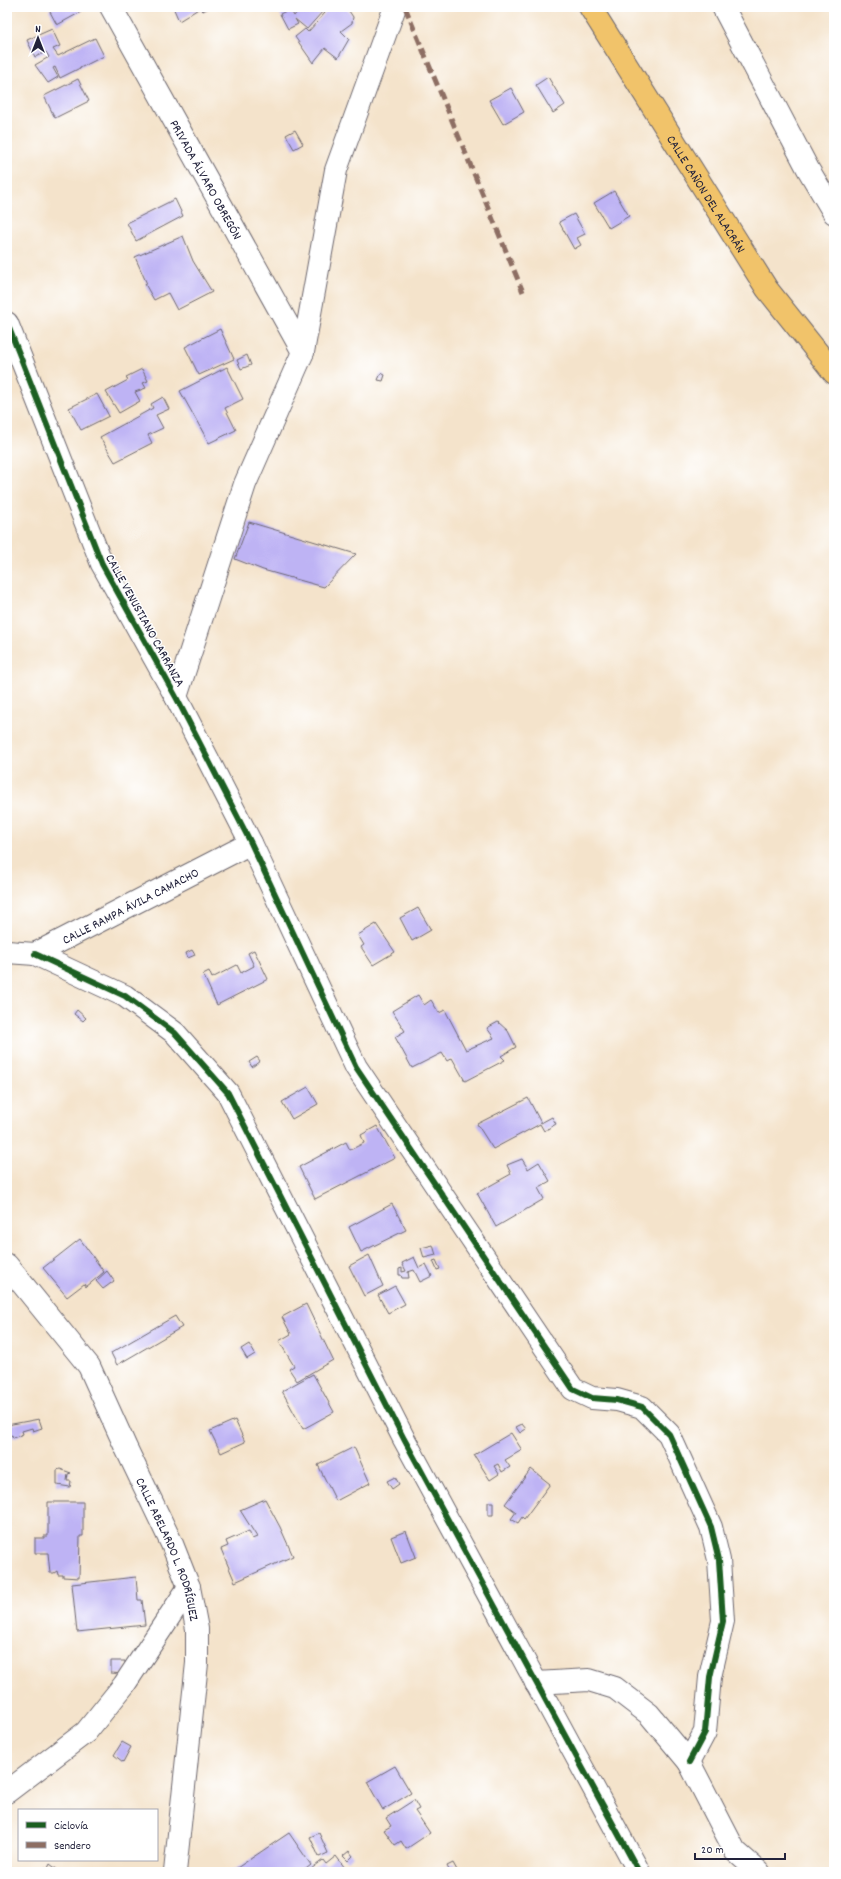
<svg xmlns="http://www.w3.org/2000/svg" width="841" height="1879" viewBox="0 0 841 1879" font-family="Dekko,sans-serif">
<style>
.building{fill:#beb3f4}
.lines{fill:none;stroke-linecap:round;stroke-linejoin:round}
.minor-casing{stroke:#6c666d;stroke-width:24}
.major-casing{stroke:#6c666d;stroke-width:24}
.minor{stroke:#fff;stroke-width:22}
.major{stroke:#f1c36a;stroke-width:22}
.quiet{stroke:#8d6e63;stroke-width:5;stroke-dasharray:10 5;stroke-linecap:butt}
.cycleway-casing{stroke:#fff;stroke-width:8}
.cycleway{stroke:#1b5e20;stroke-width:6}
.labels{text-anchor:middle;stroke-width:3;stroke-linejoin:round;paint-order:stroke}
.street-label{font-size:13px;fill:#22223b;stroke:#fff}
</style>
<rect width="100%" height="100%" fill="#fff"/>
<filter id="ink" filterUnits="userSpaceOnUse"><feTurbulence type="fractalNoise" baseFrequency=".025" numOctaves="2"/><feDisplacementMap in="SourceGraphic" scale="8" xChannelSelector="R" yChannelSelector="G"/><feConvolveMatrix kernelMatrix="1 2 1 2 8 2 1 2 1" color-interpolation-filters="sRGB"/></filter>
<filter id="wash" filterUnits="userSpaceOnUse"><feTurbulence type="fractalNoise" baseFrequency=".012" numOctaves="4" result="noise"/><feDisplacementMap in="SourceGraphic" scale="16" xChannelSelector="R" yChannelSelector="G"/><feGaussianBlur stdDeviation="0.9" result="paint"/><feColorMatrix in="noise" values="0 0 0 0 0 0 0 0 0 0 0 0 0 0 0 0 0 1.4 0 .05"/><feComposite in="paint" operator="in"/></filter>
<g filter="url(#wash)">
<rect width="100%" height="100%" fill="#f4e3cb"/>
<g id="blocks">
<!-- building -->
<path class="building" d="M54 7H78L81 12 57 25 49 10Z
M173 7H211L203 11 200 8 179 21Z
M301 7H345L349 11 353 17 352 23 341 31 349 39 338 58 325 48 313 63 295 37 305 29 308 32 325 13 323 11 307 29 295 19 298 24 288 29 280 14 290 9 294 16Z
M52 29 60 46 53 49 58 56 95 38 104 56 60 78 55 67 53 68 58 77 48 83 35 65 49 57 46 52 35 57 27 40Z
M548 77 565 105 553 113 536 85Z
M78 79 89 101 55 118 44 96Z
M511 88 524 112 503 124 489 100Z
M295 130 303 144 294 149 286 135Z
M614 191 629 216 609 228 594 203Z
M175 199 183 216 136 241 127 223Z
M574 214 585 234 577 238 581 245 574 249 559 222Z
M183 236 193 261 212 292 177 310 168 293 154 300 145 284H147L135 257Z
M220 329 234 359 199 375 185 347Z
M247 355 251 365 241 369 237 360Z
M227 367 243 399 225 408 236 430 209 443 180 391Z
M142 369 148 381 143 383 146 388 135 392 140 401 119 413 106 392 128 380 126 377Z
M381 373 385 375 383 381 378 380Z
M97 394 109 416 81 430 69 408Z
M163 397 169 409 156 415 163 428 148 435 152 443 115 462 100 437 153 408 151 404Z
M249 522 356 554 324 587 263 570 235 559Z
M418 908 431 930 412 941 400 918Z
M376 924 395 952 373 965 361 947 364 945 358 935Z
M192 950 195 955 188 958 186 953Z
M254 950 268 979 217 1005 203 974 209 971 212 978 237 965 241 973 254 966 248 953Z
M418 995 424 1005 431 1000 439 1013 445 1010 466 1050 494 1038 487 1028 498 1022 508 1031 516 1047 501 1056 505 1060 465 1081 452 1058 447 1061 442 1053 412 1068 395 1037 405 1031 392 1011Z
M77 1010 86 1018 83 1021 74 1014Z
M257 1057 260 1061 252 1067 249 1062Z
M308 1087 318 1104 292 1119 282 1102Z
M528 1098 541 1123 552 1117 556 1124 544 1131 540 1124 493 1149 477 1124Z
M377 1126 395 1158 315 1199 299 1167 346 1142 350 1150 364 1143 361 1135Z
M522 1159 528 1169 539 1162 550 1181 538 1188 544 1199 496 1227 477 1193 511 1174 507 1165Z
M392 1204 406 1230 361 1252 349 1227Z
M80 1239 104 1272 86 1287 84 1284 67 1297 43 1268Z
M433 1245 436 1255 424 1258 421 1248Z
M369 1255 383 1286 364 1296 349 1266Z
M414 1257 419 1268 426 1264 432 1276 420 1282 414 1270 408 1272 409 1278H402L401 1275H399V1269L402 1268V1272L406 1271 402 1263Z
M436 1260 440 1269 437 1270 433 1261Z
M107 1271 114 1281 103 1289 96 1281Z
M395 1286 405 1304 388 1313 378 1295Z
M306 1304 333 1360 297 1381 289 1369 294 1366 279 1341 291 1334 282 1317Z
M175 1316 182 1327 117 1365 111 1353Z
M249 1344 255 1354 247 1359 241 1349Z
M313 1374 334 1412 303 1429 282 1391Z
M39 1419 42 1428 33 1431 32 1428 22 1431 23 1434 13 1438 12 1435 7 1437V1425Z
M235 1420 245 1442 221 1453 210 1431Z
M522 1424 526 1429 520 1433 516 1427Z
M511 1433 522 1450 505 1460 510 1467 502 1472 498 1464 494 1466 499 1474 490 1480 474 1455Z
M354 1447 370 1483 336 1501 318 1465Z
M60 1469 71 1473 68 1474 67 1481H71L70 1487 57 1485V1470Z
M531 1469 550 1484 524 1519 522 1517 518 1523 511 1519 516 1512 505 1504Z
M395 1477 399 1484 392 1489 387 1481Z
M265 1499 280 1527 293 1556 235 1582 221 1549 228 1546 226 1541 249 1531 252 1539 257 1537 240 1510Z
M48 1502H83V1536H80L79 1578 63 1577V1575H58L57 1571 54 1573H50L48 1553H35V1538H44V1536H48Z
M488 1502H493V1515H488Z
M406 1531 416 1557 401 1563 391 1537Z
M136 1577 138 1600H142L145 1625 77 1632 72 1584Z
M111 1661H125V1674L111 1673Z
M122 1742 131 1747 123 1762 114 1755Z
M395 1766 411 1793 383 1810 367 1782Z
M414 1800 419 1809 415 1811 430 1833 406 1849 401 1841 395 1845 384 1830 391 1826 386 1818Z
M289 1833 311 1865 302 1872H231Z
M319 1833 328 1853 319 1857 310 1837Z
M349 1851 353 1856 348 1861 343 1856Z
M336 1856 348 1872H307L323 1860 326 1864Z
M453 1863 458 1872H450L447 1866Z
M50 1864 58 1870 57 1872H44L45 1867 48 1868Z"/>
</g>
</g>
<g filter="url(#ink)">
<use href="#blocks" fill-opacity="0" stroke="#6c666d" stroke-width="1"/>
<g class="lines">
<defs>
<g id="minor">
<path id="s1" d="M111 7 303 352"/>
<path d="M723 7 808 169 834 213"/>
<path d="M7 323 102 564 176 697 251 843 356 1067 573 1389 592 1398 617 1400 642 1407 669 1434 711 1527 719 1560 723 1621 710 1677 705 1732 689 1762"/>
<path d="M176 697 245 484 303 352 336 170 395 7"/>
<path id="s2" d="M7 952 35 954 251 843"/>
<path d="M35 954 125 996 175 1033 228 1093 404 1439 639 1872"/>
<path id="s3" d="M7 1265 89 1366 126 1448 172 1544 189 1587 197 1629V1663L175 1872"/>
<path d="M536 1683 589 1680 615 1688 649 1714 689 1762 735 1851 759 1872"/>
<path d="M7 1792 86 1732 124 1685 189 1587"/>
</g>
<g id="major">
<path id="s4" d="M590 7 767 289 834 373"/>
</g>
</defs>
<!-- minor casing -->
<use href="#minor" class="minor-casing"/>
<!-- major casing -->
<use href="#major" class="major-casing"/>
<!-- minor -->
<use href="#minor" class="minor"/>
<!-- major -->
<use href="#major" class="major"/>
<!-- quiet -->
<path class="quiet" d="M405 7 523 292"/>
<defs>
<path id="cycleway" d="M7 323 102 564 176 697 251 843 356 1067 573 1389 592 1398 617 1400 642 1407 669 1434 711 1527 719 1560 723 1621 710 1677 705 1732 689 1762
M35 954 125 996 175 1033 228 1093 404 1439 639 1872"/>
</defs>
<!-- cycleway casing -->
<use href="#cycleway" class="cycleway-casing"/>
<!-- cycleway -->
<use href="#cycleway" class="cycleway"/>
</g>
</g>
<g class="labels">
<!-- street labels -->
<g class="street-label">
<text dy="5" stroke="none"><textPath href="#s1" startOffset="197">PRIVADA ÁLVARO OBREGÓN</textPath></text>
<text dy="5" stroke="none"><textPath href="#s4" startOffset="220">CALLE CAÑON DEL ALACRÁN</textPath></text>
<text transform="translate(146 620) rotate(61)" y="5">CALLE VENUSTIANO CARRANZA</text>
<text dy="5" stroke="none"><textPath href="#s2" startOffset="135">CALLE RAMPA ÁVILA CAMACHO</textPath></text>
<text dy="5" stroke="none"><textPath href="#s3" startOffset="330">CALLE ABELARDO L. RODRÍGUEZ</textPath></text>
</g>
</g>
<!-- margin -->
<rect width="841" height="1879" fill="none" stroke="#fff" stroke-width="24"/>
<!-- legend -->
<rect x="18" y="1809" width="140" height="52" fill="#ffffff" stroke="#a7a7b1"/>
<rect x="26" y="1822" width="20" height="6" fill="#1b5e20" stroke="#a7a7b1"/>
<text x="54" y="1829" font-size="12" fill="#22223b">Ciclovía</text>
<rect x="26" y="1842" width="20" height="6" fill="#8d6e63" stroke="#a7a7b1"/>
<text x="54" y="1849" font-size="12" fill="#22223b">Sendero</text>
<!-- north arrow -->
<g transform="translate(38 38)" stroke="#ffffff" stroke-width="3" paint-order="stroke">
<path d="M0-3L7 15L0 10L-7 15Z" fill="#22223b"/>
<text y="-6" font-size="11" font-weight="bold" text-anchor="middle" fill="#22223b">N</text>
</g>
<!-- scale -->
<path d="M695 1853v6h90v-6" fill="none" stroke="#22223b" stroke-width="2"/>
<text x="701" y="1853" font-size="12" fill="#22223b" stroke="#ffffff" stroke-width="3" paint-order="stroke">20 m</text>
</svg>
